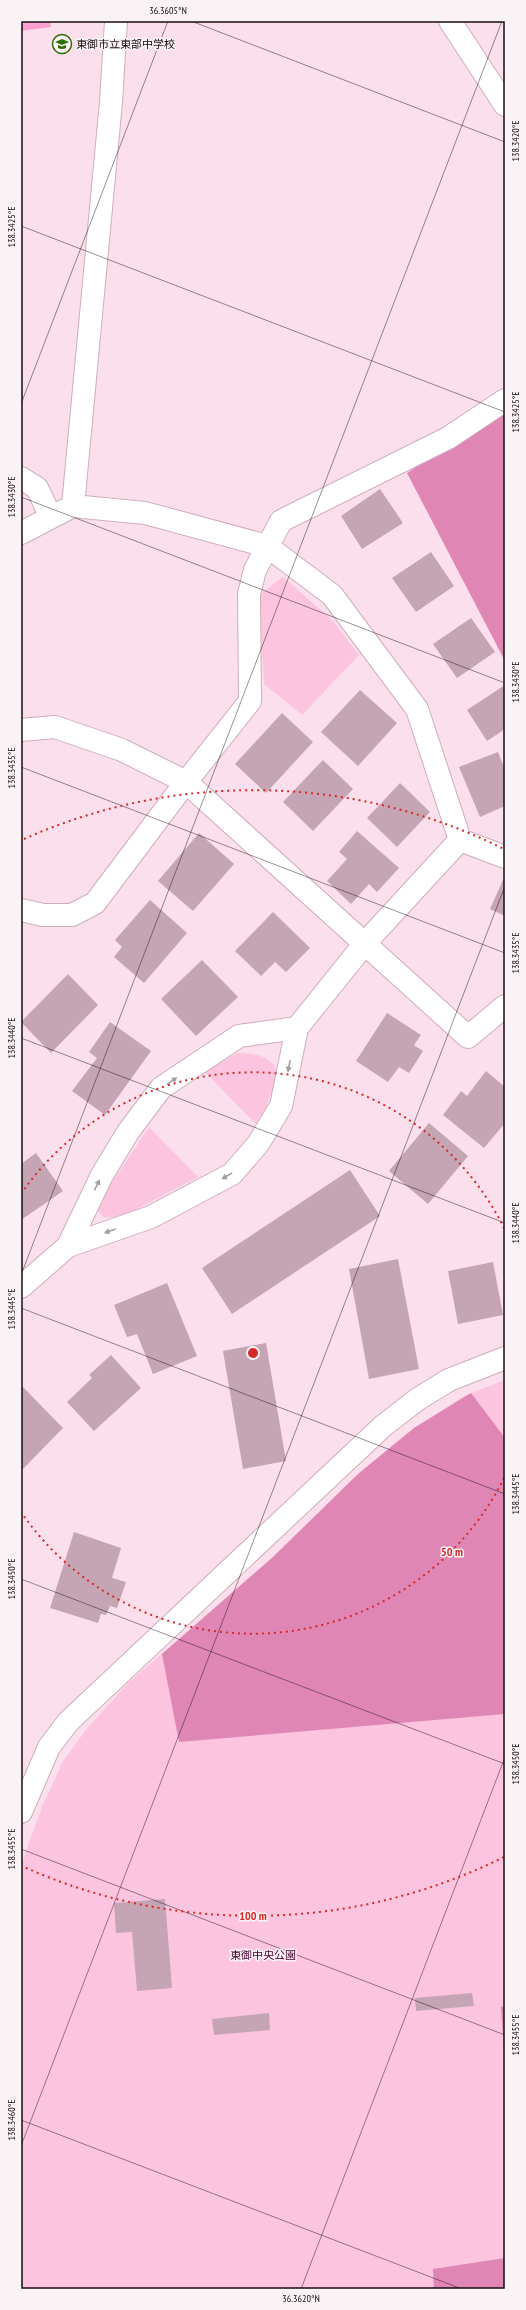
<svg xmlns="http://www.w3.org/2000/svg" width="526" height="2310" viewBox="0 0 526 2310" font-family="'PT Sans Narrow','Noto Sans JP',sans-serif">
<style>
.green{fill:#fcc4df}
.forest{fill:#df86b5}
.water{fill:#fea1d2}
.building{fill:#c5a4b4}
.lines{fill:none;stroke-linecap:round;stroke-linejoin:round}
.minor-casing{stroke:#cfadbd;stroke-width:24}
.primary-casing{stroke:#cfadbd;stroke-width:24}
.minor{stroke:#fff;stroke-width:22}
.primary{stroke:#fff;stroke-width:22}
.oneway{fill:#a29da0}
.ticks{fill:none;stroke:#170b11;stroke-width:1;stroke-opacity:0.45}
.ring{fill:none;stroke:#d62828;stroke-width:2;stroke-dasharray:2 4}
.labels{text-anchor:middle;stroke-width:3;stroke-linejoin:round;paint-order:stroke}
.poi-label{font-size:11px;fill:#170b11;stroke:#faf3f6;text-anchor:start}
.park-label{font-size:11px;fill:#500034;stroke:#faf3f6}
.centre{fill:#d62828;stroke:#faf3f6;stroke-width:2}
.ring-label{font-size:12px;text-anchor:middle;font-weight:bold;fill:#d62828;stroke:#faf3f6;stroke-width:3;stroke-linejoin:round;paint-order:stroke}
.neatline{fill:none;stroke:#170b11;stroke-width:1.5}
.ticks-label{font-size:10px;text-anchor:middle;fill:#170b11}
</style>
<rect width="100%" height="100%" fill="#fbdfec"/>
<!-- green -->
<path class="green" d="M283 577 333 621 359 655 302 715 264 684 259 595Z
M237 1053C255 1054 272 1054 278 1074L265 1110 256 1124 205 1072Z
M149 1127 198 1177 120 1218 104 1217 98 1211 97 1205Z
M505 1380V2289H21V1865L42 1807 62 1763 85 1731 127 1684 273 1557 358 1474 414 1428 464 1396Z"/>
<!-- forest -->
<path class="forest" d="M505 409V661L407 473Z
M471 1393 505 1438V1714L179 1742 162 1654 273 1557 358 1474 414 1428Z
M505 2006V2066L501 2007Z
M505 2258V2289H434L433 2269Z"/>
<!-- water -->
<path class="water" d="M21 21H50L51 27 21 31Z"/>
<!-- building -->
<path class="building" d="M380 489 403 523 362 549 341 516Z
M431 552 454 586 416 612 392 578Z
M471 618 495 652 457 678 433 644Z
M505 685V729L487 741 467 710Z
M360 690 397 723 358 766 321 732Z
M282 713 313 742 266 793 235 764Z
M498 752 505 770V806L480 817 459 767Z
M323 760 353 789 313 831 283 802Z
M400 783 430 812 397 847 367 818Z
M357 831 399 868 377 892 369 884 351 904 327 881 347 859 339 852Z
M199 833 234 864 193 911 158 881Z
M503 880 505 881V916L490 909Z
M150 900 187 933 144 983 114 957 122 947 115 940Z
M273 912 310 948 286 972 275 962 261 976 235 951Z
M202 960 238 997 196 1036 161 999Z
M68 974 98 1005 51 1053 21 1022Z
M387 1013 421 1035 414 1045 423 1051 409 1073 399 1067 388 1082 356 1061Z
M110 1022 151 1051 105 1115 72 1091 97 1058 89 1052Z
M486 1071 505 1087V1123L484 1148 443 1115 461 1091 467 1096Z
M429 1123 468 1156 428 1204 389 1171Z
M36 1153 63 1191 21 1220V1164Z
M350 1170 380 1216 232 1314 202 1268Z
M398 1259 419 1369 369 1379 349 1269Z
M493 1262 503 1315 458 1324 448 1271Z
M167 1283 197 1356 153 1374 137 1334 127 1337 114 1305Z
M266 1343 286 1461 243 1469 223 1351Z
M111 1355 141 1388 94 1431 67 1402 92 1378 89 1375Z
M21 1385 63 1428 21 1471Z
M74 1532 121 1548 112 1578 126 1582 117 1608 110 1606 106 1615 101 1614 98 1623 50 1608Z
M165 1899 172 1988 137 1991 132 1932 116 1933 114 1903Z
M472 1993 474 2006 416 2011 415 1998Z
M269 2013 270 2030 214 2035 212 2019Z"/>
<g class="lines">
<defs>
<path id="minor" d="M505 400 448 438 281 521 255 570 249 594 250 701 186 782 468 1037 505 1006
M21 478 37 488 51 517
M73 506 111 102 116 21
M21 533 73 506 145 513 267 546 332 595 417 709 460 840
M21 730 55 727 122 750 186 782 95 903 72 915H43L21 910
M460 840 505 857
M68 1246 102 1175 128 1132 161 1088 239 1036 297 1028
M21 1287 68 1246 151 1217 232 1174 258 1144 281 1106 297 1028 366 942 460 840
M21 1812 49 1747 68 1722 383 1426 418 1399 449 1380 505 1358"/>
<path id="primary" d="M450 21 505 105"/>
</defs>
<!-- minor casing -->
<use href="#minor" class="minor-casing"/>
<!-- primary casing -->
<use href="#primary" class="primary-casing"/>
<!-- minor -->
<use href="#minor" class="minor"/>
<!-- primary -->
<use href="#primary" class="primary"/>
</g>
<!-- one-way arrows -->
<defs><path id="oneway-solid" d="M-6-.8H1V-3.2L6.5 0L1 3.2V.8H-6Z"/></defs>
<g class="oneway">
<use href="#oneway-solid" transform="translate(289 1066) rotate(101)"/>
<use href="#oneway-solid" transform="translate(172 1081) rotate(-34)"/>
<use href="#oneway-solid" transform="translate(227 1176) rotate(149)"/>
<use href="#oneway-solid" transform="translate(97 1185) rotate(-64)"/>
<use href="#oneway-solid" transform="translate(110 1231) rotate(160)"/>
</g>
<!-- ticks -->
<path class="ticks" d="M191 21 505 142M21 226 505 412M21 404 168 21M21 497 505 683M21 767 505 953M21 1038 505 1223M21 1275 502 21M21 1308 505 1494M21 1579 505 1764M21 1849 505 2035M21 2120 462 2289M21 2146 505 886M301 2289 505 1757"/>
<!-- distance rings -->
<g class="ring">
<path d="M504 1478A281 281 0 0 1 21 1512M21 1194A281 281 0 0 1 504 1228"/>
<path d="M504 1857A563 563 0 0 1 24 1867M24 839A563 563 0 0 1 504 849"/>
</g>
<!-- icons -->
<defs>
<symbol id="school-ring" viewBox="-11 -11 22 22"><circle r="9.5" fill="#faf3f6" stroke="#2d6e05" stroke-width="1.5"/><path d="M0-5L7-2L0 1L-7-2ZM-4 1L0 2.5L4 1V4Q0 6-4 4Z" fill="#2d6e05"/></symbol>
</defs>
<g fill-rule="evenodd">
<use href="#school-ring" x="51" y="33" width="22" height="22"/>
</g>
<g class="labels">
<!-- poi labels -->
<g class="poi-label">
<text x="76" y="48">東御市立東部中学校</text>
</g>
<!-- park labels -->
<g class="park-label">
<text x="263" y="1959">東御中央公園</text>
</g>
</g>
<circle cx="253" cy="1353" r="6" class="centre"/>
<g class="ring-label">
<text x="452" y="1556">50 m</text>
<text x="253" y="1920">100 m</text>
</g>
<!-- border -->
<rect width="526" height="2310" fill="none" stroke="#faf3f6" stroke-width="44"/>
<rect x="22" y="22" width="482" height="2266" class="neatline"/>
<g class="ticks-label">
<text x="168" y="14">36.3605°N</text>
<text transform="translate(515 141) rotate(-90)" y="4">138.3420°E</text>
<text transform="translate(11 227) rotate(-90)" y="4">138.3425°E</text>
<text transform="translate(515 412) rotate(-90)" y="4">138.3425°E</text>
<text transform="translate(11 497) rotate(-90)" y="4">138.3430°E</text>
<text transform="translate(515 682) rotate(-90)" y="4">138.3430°E</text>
<text transform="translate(11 768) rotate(-90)" y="4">138.3435°E</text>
<text transform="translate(515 953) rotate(-90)" y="4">138.3435°E</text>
<text transform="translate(11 1038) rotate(-90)" y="4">138.3440°E</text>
<text transform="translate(515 1223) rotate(-90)" y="4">138.3440°E</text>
<text transform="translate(11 1309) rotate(-90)" y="4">138.3445°E</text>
<text transform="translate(515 1494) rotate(-90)" y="4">138.3445°E</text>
<text transform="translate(11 1579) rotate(-90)" y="4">138.3450°E</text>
<text transform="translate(515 1764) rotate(-90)" y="4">138.3450°E</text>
<text transform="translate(11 1849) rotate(-90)" y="4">138.3455°E</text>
<text transform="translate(515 2035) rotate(-90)" y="4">138.3455°E</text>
<text transform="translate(11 2120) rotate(-90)" y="4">138.3460°E</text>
<text x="301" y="2302">36.3620°N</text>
</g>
</svg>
